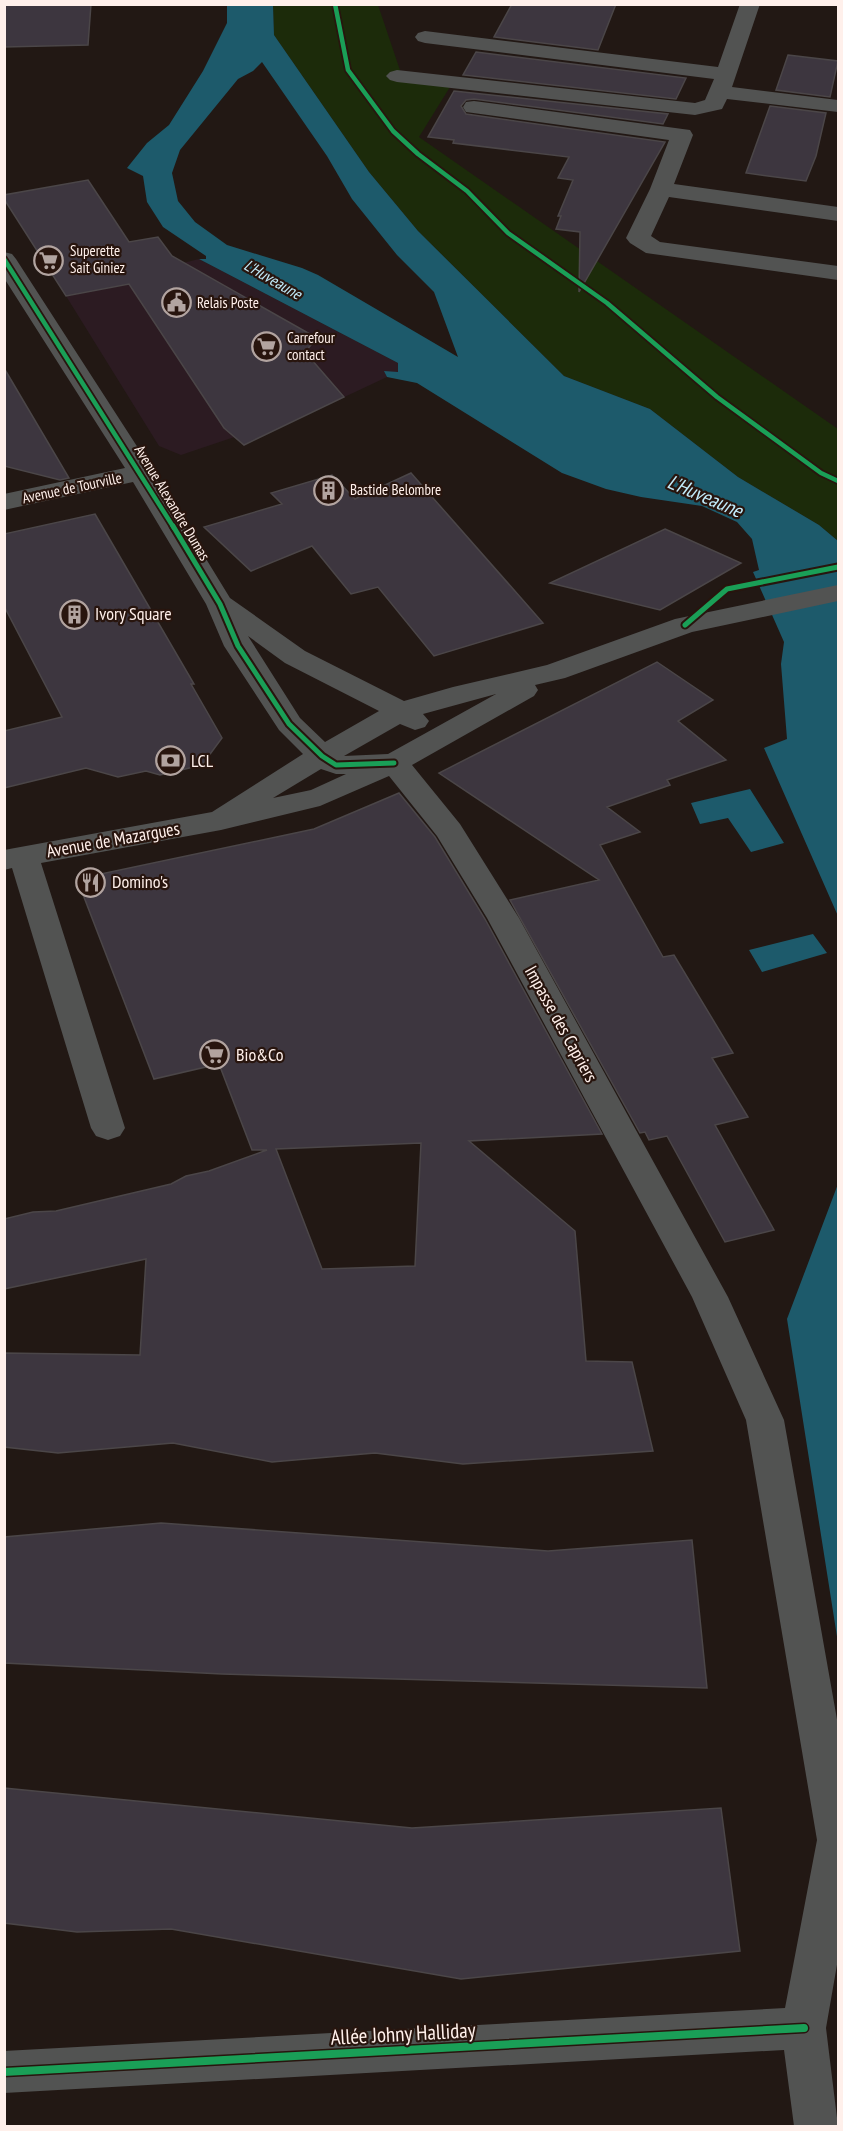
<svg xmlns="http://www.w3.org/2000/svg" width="843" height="2131" viewBox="0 0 843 2131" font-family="'PT Sans Narrow',sans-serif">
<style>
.commercial{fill:#2c1b22}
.green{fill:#1c2b0a}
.water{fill:#1d5a6b;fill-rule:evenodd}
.building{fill:#3d363f;stroke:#4b4648;stroke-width:1.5;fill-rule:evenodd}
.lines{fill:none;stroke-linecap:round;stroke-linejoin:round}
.minor{fill:#525352;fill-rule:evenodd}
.cycleway-far2-casing{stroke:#28150e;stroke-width:8}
.cycleway-far1-casing{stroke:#28150e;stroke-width:9}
.cycleway-casing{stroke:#28150e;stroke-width:11}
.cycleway-far2{stroke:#1a9f57;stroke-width:4.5}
.cycleway-far1{stroke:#1a9f57;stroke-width:5}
.cycleway{stroke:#1a9f57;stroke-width:8}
.labels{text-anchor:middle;stroke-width:4.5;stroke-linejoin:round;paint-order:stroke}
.far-poi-label{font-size:15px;fill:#fff0eb;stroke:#28150e;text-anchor:start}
.far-street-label{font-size:15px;fill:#fff0eb;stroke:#28150e}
.far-water-label{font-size:16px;font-style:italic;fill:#c2ecfb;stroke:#28150e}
.poi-label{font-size:18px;fill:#fff0eb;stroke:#28150e;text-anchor:start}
.street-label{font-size:18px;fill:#fff0eb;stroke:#28150e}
.water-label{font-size:20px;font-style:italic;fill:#c2ecfb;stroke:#28150e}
.near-street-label{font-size:21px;fill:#fff0eb;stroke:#28150e}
</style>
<rect width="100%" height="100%" fill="#221814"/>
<!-- commercial -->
<path class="commercial" d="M199 259 398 363V372H385L387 377 321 408 181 455 159 446 66 296 148 281 175 265Z"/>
<!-- green -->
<path class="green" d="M273 5H378L404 82 450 87 419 137 838 429V541L819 525 738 477 650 409 564 376 418 231 369 172 274 35Z"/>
<!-- water -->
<path class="water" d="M227 5H273L274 35 369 172 418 231 564 376 650 409 738 477 819 525 838 541V916L764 748 787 739 781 664 784 642 753 572 759 570 752 539 737 522 702 506 641 497 606 489 562 473 417 383 387 377 384 371 398 372V363L199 259H206V256L163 227 147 202 143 176 127 168 147 143 169 125 203 71 227 23ZM262 62 327 156 352 199 397 255 434 292 458 357 318 275 302 268 227 245 195 222 178 201 172 173 180 150 238 79 253 71Z
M750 789 784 843 751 852 728 818 700 824 691 803Z
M813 934 827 953 762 972 749 950Z
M838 1184V1643L787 1319Z"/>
<!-- building -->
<path class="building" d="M4 4H91L88 45 4 47Z
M512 4H616L598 50 494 37Z
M476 52 686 78 676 99 463 75Z
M788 55 838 61 830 97 776 90Z
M454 91 668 114 663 124 474 99 466 100 461 106 466 114 665 142 579 292 580 232 556 229 561 216H558L573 180 558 178 569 157 453 143 454 140 428 137Z
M770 106 826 113 816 156 806 181 746 173Z
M88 180 129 242 158 237 172 256 317 338 305 352 344 397 244 445 224 428 129 284 66 296 4 199V195Z
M4 368 69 478 60 480 4 466Z
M411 473 543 623 434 656 378 587 351 594 312 546 251 571 204 527 282 504 271 493 332 475 355 499Z
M95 514 194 684H191L222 738 202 765 160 775 146 771 118 777 86 768 4 788V731L62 717 4 606V534Z
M665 529 741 563 660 610 550 583Z
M657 662 713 700 678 721 726 760 667 780 670 785 607 807 640 832 600 845 663 957 674 955 733 1053 712 1058 748 1117 715 1125 774 1230 725 1242 667 1136 649 1140 645 1132 640 1133 510 900 599 880 439 773Z
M399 793 435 837 485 919 602 1134 469 1141 575 1231 586 1361 632 1362 653 1451 463 1464 375 1453 272 1462 173 1443 58 1453 4 1447V1353L140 1355 146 1259 4 1289V1219L33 1212 56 1211 171 1184 186 1176 209 1171 267 1150H252L219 1064 154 1079 77 879 314 829ZM421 1143 415 1266 322 1269 276 1149Z
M161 1523 548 1551 692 1540 707 1688 222 1674 4 1663V1537Z
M4 1788 412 1828 721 1808 740 1951 461 1979 171 1929 77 1932 4 1923Z"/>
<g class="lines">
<!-- minor -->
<path class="minor" d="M740 4H760L732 87 838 100V112L727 99 722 109 695 115 397 82 390 80 386 76 390 72 397 70 695 103 705 100 714 79 425 43 418 41 415 37 418 33 425 31 718 67Z
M474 101 690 130 693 135 674 184 838 207V221L669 197 651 236 660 242 838 266V280L646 253 630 243 626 238 650 189 669 140 466 112 463 107 466 102Z
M4 252 12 254 16 259 140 451 230 598 305 651 404 701 453 687 547 665 675 619 838 585V601L692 632 565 678 535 685 538 690 534 696 412 765 460 824 519 918 728 1297 784 1420 838 1725V1959L826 2028 838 2126H794L784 2050 4 2093V2051L785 2008 817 1840 746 1420 692 1297 487 918 437 836 389 776 320 806 221 830 41 863 125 1128 120 1136 108 1140 96 1136 91 1128 12 868 4 870V850L212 812 303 754 279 730 224 646 206 604 133 482 4 510V494L125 468 4 278ZM248 636 285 663 379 711 325 742 300 718ZM496 694 388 754 344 756 400 724 415 730 425 727 429 721 423 714ZM321 769 336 774H346L311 790 273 798Z"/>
<defs>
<path id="cycleway-far2" d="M335 4 348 70 393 131 418 154 467 191 508 233 607 303 717 397 821 473 838 481
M4 259 174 528"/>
<path id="cycleway-far1" d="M173 526 220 604 238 646 289 724 322 756 336 765 394 763
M685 625 727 589 838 567"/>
<path id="cycleway" d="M4 2072 804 2028"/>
</defs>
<!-- cycleway-far2 casing -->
<use href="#cycleway-far2" class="cycleway-far2-casing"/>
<!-- cycleway-far1 casing -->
<use href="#cycleway-far1" class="cycleway-far1-casing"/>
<!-- cycleway casing -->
<use href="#cycleway" class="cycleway-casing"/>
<!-- cycleway-far2 -->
<use href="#cycleway-far2" class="cycleway-far2"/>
<!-- cycleway-far1 -->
<use href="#cycleway-far1" class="cycleway-far1"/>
<!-- cycleway -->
<use href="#cycleway" class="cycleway"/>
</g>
<!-- icons -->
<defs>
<symbol id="supermarket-ring" viewBox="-11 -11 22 22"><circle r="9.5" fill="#28150e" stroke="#b2a4a0" stroke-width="1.5"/><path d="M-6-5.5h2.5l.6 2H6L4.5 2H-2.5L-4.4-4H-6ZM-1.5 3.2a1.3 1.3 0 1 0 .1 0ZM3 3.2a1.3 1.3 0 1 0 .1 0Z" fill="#b2a4a0"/></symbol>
<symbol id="civic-ring" viewBox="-11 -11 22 22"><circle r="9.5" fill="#28150e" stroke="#b2a4a0" stroke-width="1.5"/><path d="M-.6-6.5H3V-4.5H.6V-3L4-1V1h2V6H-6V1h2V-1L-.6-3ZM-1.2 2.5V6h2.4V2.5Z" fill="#b2a4a0"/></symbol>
<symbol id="building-ring" viewBox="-11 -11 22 22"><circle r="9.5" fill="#28150e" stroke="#b2a4a0" stroke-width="1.5"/><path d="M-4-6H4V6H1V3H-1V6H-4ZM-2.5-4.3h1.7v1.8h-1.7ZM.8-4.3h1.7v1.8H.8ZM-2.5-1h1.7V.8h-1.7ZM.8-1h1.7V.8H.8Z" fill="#b2a4a0"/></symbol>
<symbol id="bank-ring" viewBox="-11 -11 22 22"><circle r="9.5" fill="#28150e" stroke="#b2a4a0" stroke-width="1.5"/><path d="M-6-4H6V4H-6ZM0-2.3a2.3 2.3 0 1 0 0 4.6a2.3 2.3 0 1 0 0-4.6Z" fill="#b2a4a0"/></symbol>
<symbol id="restaurant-ring" viewBox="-11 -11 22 22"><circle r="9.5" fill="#28150e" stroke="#b2a4a0" stroke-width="1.5"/><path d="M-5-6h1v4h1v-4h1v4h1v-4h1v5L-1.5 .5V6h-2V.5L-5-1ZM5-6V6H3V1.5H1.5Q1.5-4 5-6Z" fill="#b2a4a0"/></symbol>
</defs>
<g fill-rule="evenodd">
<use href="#supermarket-ring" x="32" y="244" width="33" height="33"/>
<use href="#civic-ring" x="160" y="286" width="33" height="33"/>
<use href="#supermarket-ring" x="250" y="330" width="33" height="33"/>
<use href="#building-ring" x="312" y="474" width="33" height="33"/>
<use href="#building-ring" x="58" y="598" width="33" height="33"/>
<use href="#bank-ring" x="154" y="744" width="33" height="33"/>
<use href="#restaurant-ring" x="74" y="866" width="33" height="33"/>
<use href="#supermarket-ring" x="198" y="1038" width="33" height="33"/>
</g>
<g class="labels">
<!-- far-poi labels -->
<g class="far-poi-label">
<text x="70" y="256">Superette<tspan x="70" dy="17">Sait Giniez</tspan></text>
<text x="197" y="308">Relais Poste</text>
<text x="287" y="343">Carrefour<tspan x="287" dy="17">contact</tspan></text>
<text x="350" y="495">Bastide Belombre</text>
</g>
<!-- far-street labels -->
<g class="far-street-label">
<text transform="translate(72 488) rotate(-12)" y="5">Avenue de Tourville</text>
<text transform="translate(172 503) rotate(59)" y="5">Avenue Alexandre Dumas</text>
</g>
<!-- far-water labels -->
<g class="far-water-label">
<text transform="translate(273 279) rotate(30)" y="6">L'Huveaune</text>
</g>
<!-- poi labels -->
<g class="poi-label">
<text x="95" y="620">Ivory Square</text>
<text x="191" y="767">LCL</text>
<text x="112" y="888">Domino's</text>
<text x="236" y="1061">Bio&amp;Co</text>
</g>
<!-- street labels -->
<g class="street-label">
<text transform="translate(113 840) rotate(-10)" y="6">Avenue de Mazargues</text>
<text transform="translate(561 1024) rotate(61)" y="6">Impasse des Capriers</text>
</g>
<!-- water labels -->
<g class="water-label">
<text transform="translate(705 496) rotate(23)" y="7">L'Huveaune</text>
</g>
<!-- near-street labels -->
<g class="near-street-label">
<text transform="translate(403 2034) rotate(-3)" y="7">Allée Johny Halliday</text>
</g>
</g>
<!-- border -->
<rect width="843" height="2131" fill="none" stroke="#fff0eb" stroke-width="12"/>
</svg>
